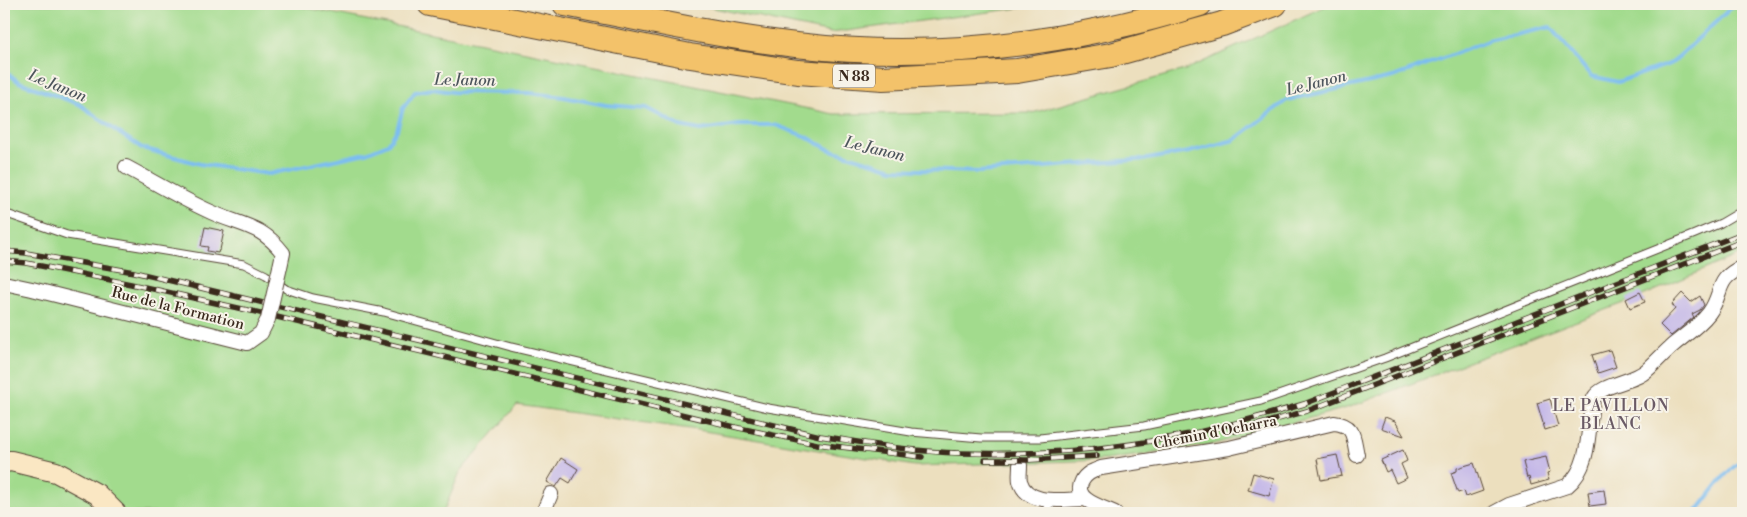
<svg xmlns="http://www.w3.org/2000/svg" width="1747" height="517" viewBox="0 0 1747 517" font-family="'Libre Bodoni',serif">
<style>
.green{fill:#a2db8d;stroke:#6e8256}
.lines{fill:none;stroke-linecap:round;stroke-linejoin:round}
.stream{stroke:#7cbdf1;stroke-width:4}
.building{fill:#c0b2e8}
.service-casing{stroke:#564536;stroke-width:9}
.minor-casing{stroke:#564536;stroke-width:16}
.secondary-casing{stroke:#564536;stroke-width:22}
.trunk-casing{stroke:#564536;stroke-width:26}
.service{stroke:#fff;stroke-width:7}
.minor{stroke:#fff;stroke-width:14}
.secondary{stroke:#fae7c3;stroke-width:20}
.trunk{stroke:#f3c26a;stroke-width:24}
.rail-casing{stroke:#3b2a1e;stroke-width:5.5}
.rail{stroke:#f7f3e8;stroke-width:4;stroke-dasharray:11;stroke-linecap:butt}
.minor-bridge-casing{stroke:#564536;stroke-width:16;stroke-linecap:butt}
.minor-bridge{stroke:#fff;stroke-width:14}
.labels{text-anchor:middle;stroke-width:4;stroke-linejoin:round;paint-order:stroke}
.shield{fill:#f7f3e8;stroke:#73665b;stroke-width:1}
.shield-label{font-size:14px;font-weight:bold;fill:#3b2a1e}
.street-label{font-size:15px;fill:#3b2a1e;stroke:#f7f3e8}
.water-label{font-size:16px;font-style:italic;fill:#4e565d;stroke:#f7f3e8}
.neighbourhood-label{font-size:16px;letter-spacing:1px;fill:#6a5a65;stroke:#f7f3e8}
</style>
<rect width="100%" height="100%" fill="#f7f3e8"/>
<filter id="ink" filterUnits="userSpaceOnUse"><feTurbulence type="fractalNoise" baseFrequency=".02" numOctaves="2"/><feDisplacementMap in="SourceGraphic" scale="10" xChannelSelector="R" yChannelSelector="G"/><feConvolveMatrix kernelMatrix="1 2 1 2 8 2 1 2 1" color-interpolation-filters="sRGB"/></filter>
<filter id="wash" filterUnits="userSpaceOnUse"><feTurbulence type="fractalNoise" baseFrequency=".0096" numOctaves="4" result="noise"/><feDisplacementMap in="SourceGraphic" scale="20" xChannelSelector="R" yChannelSelector="G"/><feGaussianBlur stdDeviation="1.12" result="paint"/><feColorMatrix in="noise" values="0 0 0 0 0 0 0 0 0 0 0 0 0 0 0 0 0 1.4 0 .05"/><feComposite in="paint" operator="in"/></filter>
<g filter="url(#wash)">
<rect width="100%" height="100%" fill="#ecdfbe"/>
<!-- green -->
<path class="green" d="M4 4H287L834 114 1032 113 1185 70 1330 4H1743V253L1640 297 1350 407 1211 445 1106 460 915 466 698 430 517 405 460 472 443 513H4Z
M695 4H1049L831 33Z"/>
<g class="lines">
<!-- stream -->
<path class="stream" d="M4 70 19 82 79 104 119 133 142 148 200 164 269 174 366 153 388 144 397 130 403 108 415 92 432 89 453 92 530 93 564 97 606 105 646 108 680 126 700 130 739 125H775L807 137 828 149 893 169 978 172 1147 159 1189 152 1234 140 1287 100 1393 77 1488 41 1550 27 1591 76 1618 82 1672 63 1735 4
M1695 513C1710 497 1725 469 1743 461"/>
</g>
<g id="blocks">
<!-- building -->
<path class="building" d="M205 227 224 231 220 250H219L218 253 207 251 208 247 201 246Z
M1640 292 1645 302 1630 308 1626 299Z
M1682 293 1691 302 1700 296 1704 305 1700 310 1692 314 1694 317 1671 336 1660 325 1675 309 1672 304Z
M1610 350 1616 367 1598 373 1592 355Z
M1550 399 1558 426 1545 430 1537 403Z
M1385 417 1395 421 1404 436 1381 428Z
M1403 450 1407 461 1401 464 1407 478 1396 483 1390 470 1386 472 1381 460Z
M1337 455 1342 476 1321 480 1317 459Z
M1546 457 1550 472 1547 473 1549 480 1531 485 1529 477 1527 478 1523 462Z
M561 458 578 469 570 483 562 478 556 487 547 482Z
M1474 463 1483 491 1466 497 1464 491 1458 493 1451 473 1457 471V468Z
M1253 473 1274 479 1269 496 1248 490Z
M1604 490 1606 504 1590 506 1588 492Z"/>
</g>
</g>
<g filter="url(#ink)">
<use href="#blocks" fill-opacity="0" stroke="#564536" stroke-width="1"/>
<g class="lines">
<defs>
<path id="service" d="M4 213 67 235 244 264 266 275 286 289 313 298 384 312 511 347 768 408 911 432 981 438H1040L1144 426 1261 401 1385 358 1695 234 1721 223 1743 210
M1044 513 1052 500"/>
<path id="minor" d="M126 167C154 182 182 199 211 212 241 226 261 224 283 253L280 267
M4 283 32 289 247 343 261 333 268 319
M1020 465C1020 471 1019 477 1020 481 1027 507 1065 499 1085 499
M543 513 551 494
M1115 513C1102 507 1072 500 1082 481 1086 473 1093 471 1101 468L1229 448 1334 423C1355 425 1353 437 1357 455
M1494 513 1509 505 1567 486C1586 471 1588 443 1590 420 1591 413 1591 404 1594 398 1602 383 1634 383 1647 370 1656 362 1663 354 1672 346 1684 336 1699 326 1709 313 1724 293 1714 279 1743 267"/>
<path id="secondary" d="M4 462 11 461 56 472 97 494 116 513"/>
<path id="trunk" d="M430 4 690 56 798 72 883 78 1017 71 1111 55 1222 24 1275 4
M565 4C642 19 718 36 796 45 932 61 1070 44 1200 4"/>
</defs>
<!-- service casing -->
<use href="#service" class="service-casing"/>
<!-- minor casing -->
<use href="#minor" class="minor-casing"/>
<!-- secondary casing -->
<use href="#secondary" class="secondary-casing"/>
<!-- trunk casing -->
<use href="#trunk" class="trunk-casing"/>
<!-- service -->
<use href="#service" class="service"/>
<!-- minor -->
<use href="#minor" class="minor"/>
<!-- secondary -->
<use href="#secondary" class="secondary"/>
<!-- trunk -->
<use href="#trunk" class="trunk"/>
<defs>
<path id="rail" d="M4 251 26 253 134 272 820 436C866 443 913 452 959 453 1029 455 1100 451 1168 438 1214 430 1259 417 1304 404L1743 233
M4 261 26 263 131 284 256 312 739 428 817 444 922 457
M1235 431 1307 411 1743 241
M985 460H1028L1097 456"/>
</defs>
<!-- rail casing -->
<use href="#rail" class="rail-casing"/>
<!-- rail -->
<use href="#rail" class="rail"/>
<defs>
<path id="minor-bridge" d="M268 319 280 267"/>
</defs>
<!-- minor-bridge casing -->
<use href="#minor-bridge" class="minor-bridge-casing"/>
<!-- minor-bridge -->
<use href="#minor-bridge" class="minor-bridge"/>
</g>
</g>
<g class="labels">
<!-- shield labels -->
<rect class="shield" x="833" y="64.5" width="42" height="23" rx="4"/>
<g class="shield-label">
<text x="854" y="81">N 88</text>
</g>
<!-- street labels -->
<g class="street-label">
<text transform="translate(178 308) rotate(14)" y="5">Rue de la Formation</text>
<text transform="translate(1215 432) rotate(-11)" y="5">Chemin d'Ocharra</text>
</g>
<!-- water labels -->
<g class="water-label">
<text transform="translate(465 79) rotate(1)" y="6">Le Janon</text>
<text transform="translate(1316 82) rotate(-14)" y="6">Le Janon</text>
<text transform="translate(58 85) rotate(22)" y="6">Le Janon</text>
<text transform="translate(875 148) rotate(14)" y="6">Le Janon</text>
</g>
<!-- neighbourhood labels -->
<g class="neighbourhood-label">
<text x="1611" y="411">LE PAVILLON<tspan x="1611" dy="18">BLANC</tspan></text>
</g>
</g>
<!-- margin -->
<rect width="1747" height="517" fill="none" stroke="#f7f3e8" stroke-width="20"/>
</svg>
